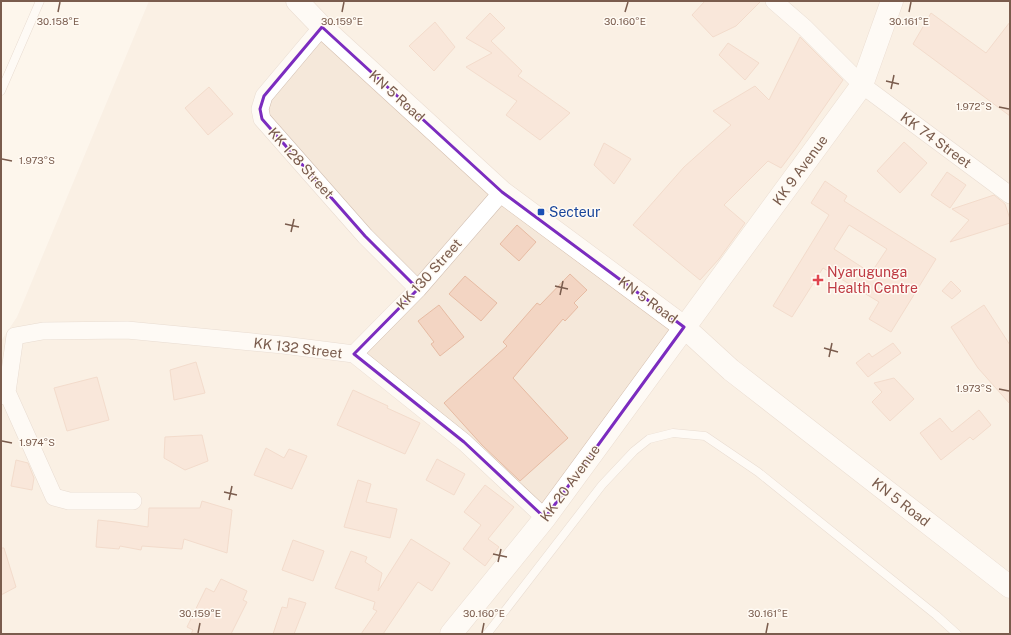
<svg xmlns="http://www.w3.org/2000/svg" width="1011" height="635" viewBox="0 0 1011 635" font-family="'Public Sans',sans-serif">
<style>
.residential{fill:#f5e8da}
.building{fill:#f3d5c3;stroke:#e6bba3;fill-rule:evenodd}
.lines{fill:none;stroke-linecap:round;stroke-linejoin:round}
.lane-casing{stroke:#d1beb0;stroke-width:9}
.street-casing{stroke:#d1beb0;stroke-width:18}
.secondary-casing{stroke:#d6c0b0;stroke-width:23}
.lane{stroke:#fff;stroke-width:8}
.street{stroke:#fff;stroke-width:17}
.secondary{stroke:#fff;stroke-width:22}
.marked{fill:none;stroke:#7b2cbf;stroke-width:3;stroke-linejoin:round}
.ticks{fill:none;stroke:#7a5c4d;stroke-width:1.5}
.transit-dot{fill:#1a4fb4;stroke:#fffaf3;stroke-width:1.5}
.health-dot{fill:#e0444e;stroke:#fffaf3;stroke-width:1.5}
.labels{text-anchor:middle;stroke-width:3;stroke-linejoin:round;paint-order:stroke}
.street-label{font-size:14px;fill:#7a5c4d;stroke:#fffaf3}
.transit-label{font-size:14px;fill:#164399;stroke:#fffaf3;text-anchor:start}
.health-label{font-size:14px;fill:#be3a42;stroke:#fffaf3;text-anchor:start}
.ticks-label{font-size:10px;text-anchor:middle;fill:#7a5c4d;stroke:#fffaf3;stroke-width:3;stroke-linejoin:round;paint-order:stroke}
</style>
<rect width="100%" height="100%" fill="#fdf6ec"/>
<!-- residential -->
<path class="residential" d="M149 1H1010V634H1V341L17 317Z"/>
<!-- building -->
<path class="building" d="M705 1H761L736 26 713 37 692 15Z
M490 13 505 28 491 41 522 71 518 76 570 113 540 140 506 115 517 101 466 67 492 53 466 38Z
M931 13 986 53 1010 22V116L913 44Z
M435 22 455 47 434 71 409 46Z
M800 37 843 80 796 148 781 168 768 161 724 205 745 223 719 259 700 280 633 225 684 167 731 125 713 111 755 86 769 100Z
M728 43 759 63 745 80 719 55Z
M209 87 233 114 208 135 185 108Z
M904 142 927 163 900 193 877 171Z
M604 143 631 159 614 184 594 165Z
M947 172 966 185 950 208 931 195Z
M825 181 847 196 844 201 936 259 891 332 869 319 879 302 823 268 792 317 773 306 829 215 811 203ZM849 225 887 249 871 273 834 249Z
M994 195 1005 204 1010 219V223L950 242 969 220 952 209Z
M517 225 536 242 519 261 500 244Z
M570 274 587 290 574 303 578 307 565 321 563 319 513 378 568 438 520 481 482 445 444 403 507 346 503 342 537 303 540 305Z
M465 276 497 303 481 321 449 294Z
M951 281 961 291 952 299 942 291Z
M439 305 464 337 440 356 431 344 434 342 418 321Z
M984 305 1010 345V404L978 368 951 327Z
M893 343 901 353 868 377 856 363 869 353 872 357Z
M196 362 205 393 174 400 170 370Z
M97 377 109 420 67 431 54 388Z
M894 378 914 399 890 421 872 402 882 392 874 383Z
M353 390 388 406 387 408 420 423 405 454 337 425Z
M979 410 991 425 973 440 970 437 941 460 920 433 940 418 952 432Z
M202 435 208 461 185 470 164 458 165 437Z
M266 448 284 458 289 449 307 456 292 489 254 475Z
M437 459 465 474 454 495 426 480Z
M16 460 28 463 34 478 32 490 11 486Z
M358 480 371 484 366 502 397 509 390 538 344 527Z
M485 485 514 507 488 539 499 547 485 566 463 549 481 525 464 512Z
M202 501 232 510 227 553 184 539 182 549 142 546 141 550 120 546 119 549 96 547 98 520 116 522 148 527 149 508H200Z
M411 539 450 563 432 591 418 582 383 634H361L377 611 373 609 375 602 335 588 351 551 367 557 365 562 382 573 378 591Z
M293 540 324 551 313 581 282 570Z
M1 548H4L16 587 1 595Z
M221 579 247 591 243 600 247 602 231 634H191L193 630 187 627 206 588 214 592Z
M289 598 306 603 294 634H273L282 607 287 608Z"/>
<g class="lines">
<defs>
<path id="lane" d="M1 91 40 1
M487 634 602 485 634 451 649 439 673 433 705 436 758 472 936 615 957 634"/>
<path id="street" d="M774 1 805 28 862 85 1010 195
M322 27 264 96 260 109 262 119 365 236 418 289
M354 354 418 289 502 192
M7 392 15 336 43 331 127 330 283 345 354 354 464 442 545 518
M1 396 7 392 54 497 69 501H133"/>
<path id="secondary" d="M297 1 322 27 502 192 684 327 731 370 1010 587
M451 634 545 518 862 85 892 1"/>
</defs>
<!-- lane casing -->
<use href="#lane" class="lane-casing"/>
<!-- street casing -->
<use href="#street" class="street-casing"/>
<!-- secondary casing -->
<use href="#secondary" class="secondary-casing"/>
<!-- lane -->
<use href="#lane" class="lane"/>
<!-- street -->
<use href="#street" class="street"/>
<!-- secondary -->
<use href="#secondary" class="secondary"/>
</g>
<!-- marked area -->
<path d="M0 0H1011V635H0ZM322 27 502 192 684 327 545 518 464 442 354 354 418 289 365 236 262 119 260 109 264 96Z" fill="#fdf6ec" fill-opacity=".55" fill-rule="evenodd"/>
<path class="marked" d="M322 27 502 192 684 327 545 518 464 442 354 354 418 289 365 236 262 119 260 109 264 96Z"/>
<!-- ticks -->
<path class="ticks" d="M58 12 60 2M342 12 344 2M625 12 628 2M909 12 911 2M886 81 899 84M891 89 894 75M999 107 1009 109M2 159 12 161M285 224 299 227M291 232 294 219M555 286 568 289M560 295 563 281M824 348 838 352M829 357 832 343M999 389 1009 391M2 441 12 443M224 492 237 495M229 500 232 486M493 554 507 557M498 562 501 549M198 633 200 623M482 633 484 623M766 633 768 623"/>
<!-- markers -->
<rect class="transit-dot" x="537" y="208" width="8" height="8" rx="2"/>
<path class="health-dot" d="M816 274h4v4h4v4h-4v4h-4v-4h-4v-4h4z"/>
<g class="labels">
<!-- street labels -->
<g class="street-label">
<text transform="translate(397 96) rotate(42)" y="5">KN 5 Road</text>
<text transform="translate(936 140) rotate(36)" y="5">KK 74 Street</text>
<text transform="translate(301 163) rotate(48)" y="5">KK 128 Street</text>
<text transform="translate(800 170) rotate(-54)" y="5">KK 9 Avenue</text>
<text transform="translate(429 274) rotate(-48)" y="5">KK 130 Street</text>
<text transform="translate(648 300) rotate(36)" y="5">KN 5 Road</text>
<text transform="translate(298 348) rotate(7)" y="5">KK 132 Street</text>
<text transform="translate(570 483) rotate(-54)" y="5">KK 20 Avenue</text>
<text transform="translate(901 502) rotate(38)" y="5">KN 5 Road</text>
</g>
<!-- transit labels -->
<g class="transit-label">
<text x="549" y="217">Secteur</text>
</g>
<!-- health labels -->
<g class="health-label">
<text x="827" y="277">Nyarugunga<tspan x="827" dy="16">Health Centre</tspan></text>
</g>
</g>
<g class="ticks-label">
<text x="58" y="25">30.158°E</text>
<text x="342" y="25">30.159°E</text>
<text x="625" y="25">30.160°E</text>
<text x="909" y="25">30.161°E</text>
<text x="974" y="110">1.972°S</text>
<text x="37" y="164">1.973°S</text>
<text x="974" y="392">1.973°S</text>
<text x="37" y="446">1.974°S</text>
<text x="200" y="617">30.159°E</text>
<text x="484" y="617">30.160°E</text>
<text x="768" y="617">30.161°E</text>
</g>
<!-- border -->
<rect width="1011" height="635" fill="none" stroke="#7a5c4d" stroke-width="4"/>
</svg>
